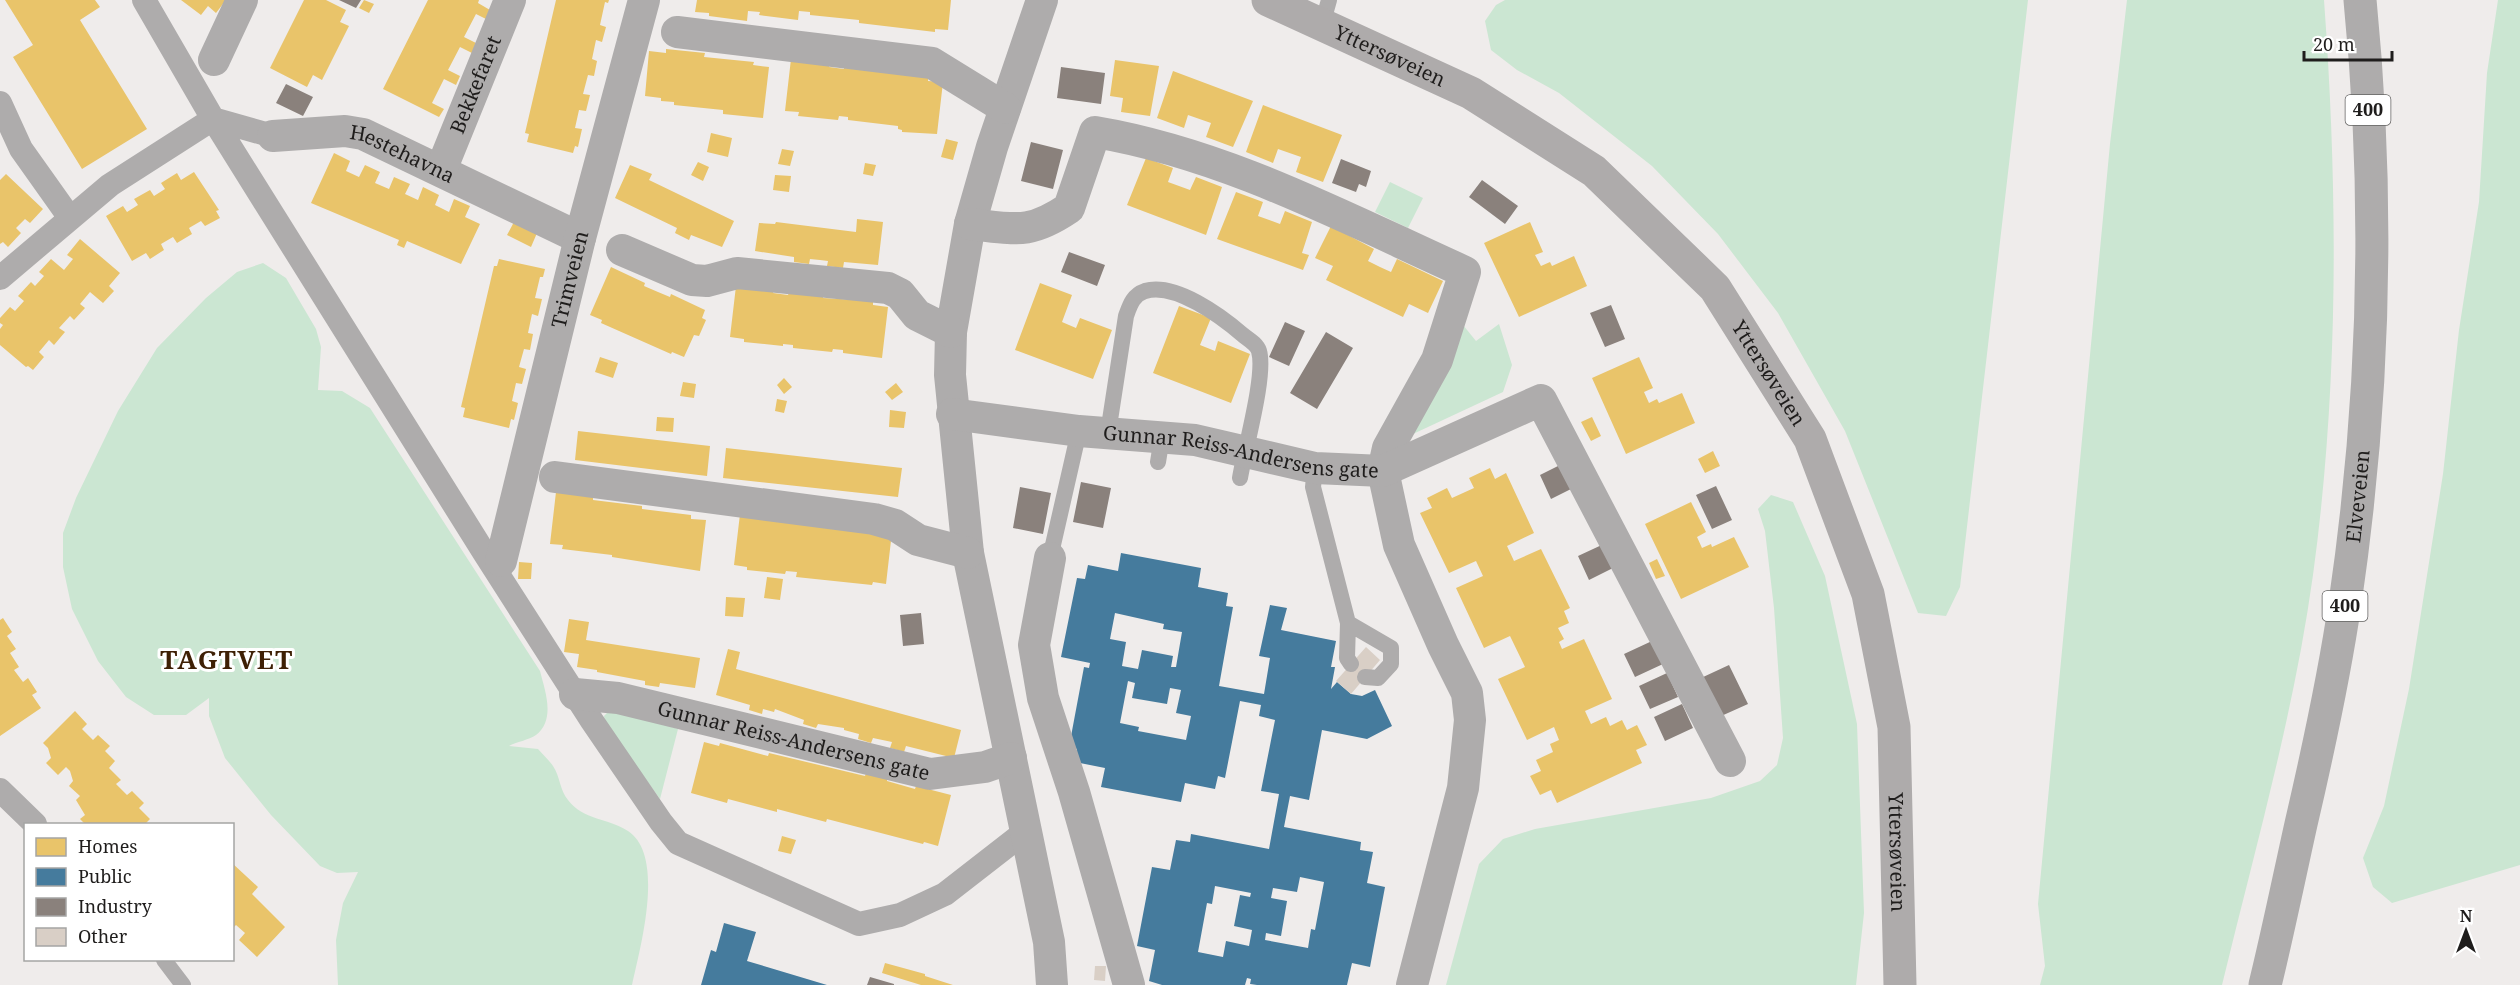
<svg xmlns="http://www.w3.org/2000/svg" width="2520" height="985" viewBox="0 0 2520 985" font-family="'Noto Serif',serif">
<style>
.green{fill:#cbe6d2}
.homes{fill:#e9c46a}
.public{fill:#457b9d;fill-rule:evenodd}
.industry{fill:#8a817c}
.building{fill:#d9cfc6}
.lines{fill:none;stroke-linecap:round;stroke-linejoin:round}
.service{stroke:#aeacac;stroke-width:16}
.pedestrian{stroke:#aeacac;stroke-width:24}
.minor{stroke:#aeacac;stroke-width:32}
.secondary{stroke:#aeabab;stroke-width:33}
.trunk{stroke:#aeacac;stroke-width:33}
.labels{text-anchor:middle;stroke-width:6;stroke-linejoin:round;paint-order:stroke}
.shield{fill:#fff;stroke:#626160;stroke-width:1.5}
.shield-label{font-size:18px;font-weight:bold;fill:#1f1d1c}
.street-label{font-size:20px;fill:#1f1d1c;stroke:#fff}
.district-label{font-size:26px;font-weight:bold;letter-spacing:1.5px;fill:#3e2005;stroke:#fff}
</style>
<rect width="100%" height="100%" fill="#efeceb"/>
<!-- green -->
<path class="green" d="M1505 0H2028L1960 587 1946 616 1918 613 1845 431 1778 313 1718 234 1652 166 1559 93 1517 70 1491 50 1485 21 1496 5Z
M2127 0H2324C2338 191 2339 385 2313 575 2294 713 2255 849 2222 985H2040L2045 966 2038 904 2110 144Z
M2498 0H2520V865L2392 903 2373 887 2363 858 2384 806 2409 689 2443 474 2459 330 2479 202 2487 73Z
M1390 182 1423 198 1408 228 1375 212Z
M263 263 286 278 316 329 321 347 318 390 342 391 370 408 540 671C545 691 556 719 536 735 529 740 516 742 509 746L538 749C543 755 549 760 553 766 560 776 560 791 568 800 583 820 608 818 628 831 666 856 640 948 632 985H338L336 940 343 903 358 872 337 873 320 866 271 815 225 758 209 716V698L186 715H154L126 697 98 661 72 609 63 567V533L76 498 118 411 157 348 206 298 237 272Z
M1499 324 1512 365 1503 392 1413 434 1463 325 1476 341Z
M1771 495 1793 502 1825 576 1857 724 1864 913 1856 985H1446L1479 864 1503 839 1535 829 1711 798 1760 781 1777 765 1783 738 1774 608 1765 531 1758 509Z
M612 708 678 729 660 799 605 723 604 716Z"/>
<!-- homes -->
<path class="homes" d="M5 0H95L100 7 80 20 147 129 82 169 13 57 33 45Z
M181 0H226L216 13 208 6 201 15Z
M304 0H326L346 10 340 22 349 26 322 80 313 75 307 87 270 68Z
M364 0 374 4 369 13 359 8Z
M428 0H479L478 3 490 10 486 19 476 14 464 37 476 43 472 53 460 47 448 70 460 76 456 85 444 79 432 103 444 109 439 117 383 89Z
M556 0H609L608 3 605 2 600 25 606 27 602 42 596 40 592 59 597 61 594 76 588 75 583 94 590 95 586 111 579 110 575 128 582 129 578 147 575 146 573 153 527 142 529 134 525 133Z
M697 0H951L948 30 935 29V32L859 23V20L810 15V12L799 11 798 20 759 15 760 12 748 11 747 21 709 16V13L695 12Z
M666 49 705 53 704 57 754 62 753 65 769 67 763 118 723 114V110L674 105V102L661 101V98L645 96 649 51 666 53Z
M791 59 830 64 829 67 844 69V65L928 77V81L943 82 937 134 902 132V130L898 129V126L848 120V117L839 116 838 120 798 116 799 112 785 111Z
M1115 60 1159 66 1150 116 1121 112 1123 98 1110 96Z
M1173 71 1253 101 1233 147 1206 137 1211 123 1188 115 1184 128 1157 118Z
M1263 105 1342 135 1323 182 1296 172 1301 157 1278 149 1273 163 1246 152Z
M711 133 732 138 728 157 707 152Z
M946 139 958 142 953 160 941 157Z
M782 149 794 151 790 166 778 164Z
M334 153 350 161 346 171 359 177 365 165 380 172 375 183 389 189 394 177 410 184 405 194 418 200 423 187 439 195 435 205 449 212 454 199 470 206 465 217 480 224 461 264 407 241 404 248 397 245 399 240 311 203Z
M1146 158 1173 168 1168 182 1190 190 1196 177 1222 187 1206 235 1127 205Z
M698 162 709 167 703 181 691 175Z
M865 163 876 165 873 176 863 174Z
M630 165 652 174 649 180 734 221 722 247 691 235 689 240 675 233 677 228 615 198Z
M194 172 219 210 216 211 220 218 205 226 201 221 189 228 192 234 177 243 173 237 161 244 164 250 150 259 146 253 132 261 106 216 123 206 127 212 138 205 134 199 150 190 154 196 165 189 161 183 177 173 181 180Z
M6 174 43 209 30 223 25 219 16 228 21 233 8 247 3 242 0 244V180Z
M775 175 791 176 789 192 773 190Z
M1236 192 1263 202 1258 216 1280 224 1285 211 1312 222 1302 253 1309 255 1303 270 1217 239Z
M857 219 883 222 878 265 844 262 843 268 827 266 828 261 820 260 810 259 809 264 794 262V257L755 251 759 223 775 224 776 222 856 232Z
M514 222 537 233 531 247 507 235Z
M1530 222 1543 252 1535 255 1541 266 1550 262 1552 266 1574 256 1587 286 1519 317 1484 243Z
M1331 226 1374 249 1368 261 1380 267 1391 272 1397 259 1443 281 1428 313 1409 304 1403 317 1326 280 1333 266 1315 258Z
M80 239 120 273 109 286 114 291 103 303 90 292 80 304 85 308 74 320 70 316 59 328 65 332 54 345 49 340 39 352 44 357 33 370 28 366 26 367 0 345V329L3 325 0 323V318L10 307 15 311 24 301 18 296 31 282 35 286 44 276 39 272 51 259 64 270 73 259 67 255Z
M499 259 545 269 543 277H540L535 298 542 299 538 316 532 314 528 333 533 334 530 350 524 349 519 367 526 369 522 384 516 383 512 401 518 403 514 420 511 419 509 428 463 417 465 408 461 407 494 266H497Z
M611 267 645 283 644 286 658 292 670 297 671 294 705 310 702 318 706 320 699 336 694 335 684 357 672 352 671 354 601 323 602 320 590 315Z
M1040 283 1072 295 1062 322 1076 328 1080 318 1112 330 1093 379 1015 350Z
M736 286 774 290 773 293 788 295 789 292 823 295V298L873 301V305L888 307 882 358 843 353V350L833 349 832 352 793 348V345L783 344V346L744 342V339L730 337Z
M1179 306 1211 318 1200 345 1215 351 1218 341 1250 354 1231 403 1153 373Z
M600 357 618 363 613 378 595 372Z
M1639 357 1653 388 1644 392 1649 403 1657 399 1659 403 1682 393 1695 423 1626 454 1592 378Z
M784 378 792 387 784 394 777 385Z
M683 382 696 384 694 398 680 396Z
M896 383 903 392 892 400 885 392Z
M777 399 787 401 784 413 775 411Z
M890 410 906 412 904 428 889 427Z
M657 417 674 418 673 432 656 431Z
M1592 417 1601 436 1591 441 1581 422Z
M578 431 710 446 707 476 575 460Z
M726 448 902 468 898 497 723 478Z
M1713 451 1720 466 1705 473 1698 459Z
M1490 468 1495 479 1506 473 1534 533 1507 546 1514 561 1541 549 1570 608 1564 611 1569 623 1558 628 1564 639 1559 642 1562 649 1584 639 1612 699 1585 711 1591 724 1606 717 1610 726 1622 720 1627 730 1637 725 1647 745 1636 750 1642 763 1557 803 1551 790 1540 795 1530 776 1541 771 1536 760 1553 752 1550 744 1559 740 1554 727 1527 740 1498 679 1525 667 1510 636 1484 648 1456 588 1483 576 1476 561 1449 573 1420 513 1432 508 1427 498 1447 488 1452 498 1474 488 1469 478Z
M556 492 593 496V500L642 506V509L691 515V519L706 520 700 571 612 557V555L562 549 563 545 550 544Z
M1691 502 1706 532 1697 537 1702 548 1711 544 1712 547 1734 537 1749 567 1681 599 1645 524Z
M740 514 892 532 886 584 873 582 872 585 796 577 797 572 786 571 785 574 747 570V567L734 565Z
M1657 559 1665 576 1656 579 1649 563Z
M519 562 532 563 531 579H518Z
M767 577 783 579 780 600 764 598Z
M726 597 745 598 743 617 725 616Z
M3 618 12 632 7 636 16 649 10 653 19 667 14 670 23 682 28 678 37 692 32 695 41 708 0 736V620Z
M569 619 589 622 586 640 700 658 695 688 660 683 659 687 645 685V681L597 672V670L577 667 579 654 564 652Z
M728 649 740 652 736 669 961 730 954 758 906 746 904 752 890 748 892 742 873 738 871 743 858 739 859 734 844 730V728L818 724 816 728 803 724 804 720 775 709 774 712 763 709 762 714 749 710 750 705 716 695Z
M75 711 87 724 82 729 93 740 98 735 110 746 105 751 115 761 109 768 121 780 116 784 127 795 132 791 144 803 139 808 150 819 145 824H85L80 819 85 815 76 800 80 796 69 786 73 781 70 771 66 767 58 775 46 763 51 758 48 748 43 743Z
M704 742 719 746 720 743 768 756 769 753 865 776 866 773 887 778V781L915 789 916 786 951 795 938 846 924 842 923 844 827 819 826 822 777 809V812L728 799 727 803 691 793Z
M782 836 796 840 791 854 778 851Z
M232 863 258 887 252 894 285 927 257 957 239 940 245 933 236 925 232 929Z
M885 963 925 974V976L953 985H921L882 973Z"/>
<!-- public -->
<path class="public" d="M1121 553 1201 568 1198 587 1228 593 1226 606 1233 607 1219 686 1264 694 1270 658 1259 656 1270 605 1287 608 1281 630 1336 641 1331 667H1335L1331 689 1337 682 1351 694 1362 696 1375 690 1392 726 1367 739 1322 730 1309 800 1290 796 1284 827 1361 842 1360 850 1373 852 1367 883 1385 887 1370 967 1352 963 1347 985H1257L1250 984 1251 979 1247 978 1245 985H1162L1149 981 1155 950 1137 946 1152 867 1170 870 1176 840 1190 842 1191 834 1269 849 1279 794 1261 791 1275 720 1259 716 1261 705 1240 701 1225 778 1218 776 1215 789 1185 783 1181 802 1101 787 1105 768 1075 762 1077 749 1069 747 1084 667 1089 668 1090 663 1061 657 1077 578 1085 579 1088 565 1118 571ZM1115 613 1164 624 1163 629 1182 632 1176 667H1171L1173 656 1142 650 1138 669 1122 666 1126 642 1110 639ZM1128 681 1135 683 1132 698 1167 704 1170 688 1181 690 1176 713 1191 716 1186 740 1138 731 1139 727 1120 723ZM1300 877 1324 882 1315 930 1311 929 1308 948 1265 940 1266 933 1281 936 1287 901 1271 898 1273 888 1297 892ZM1215 886 1251 893 1250 897 1240 895 1234 926 1252 930 1249 946 1226 941 1223 957 1198 952 1207 903 1212 904Z
M724 923 756 932 747 961 827 985H701L711 950 716 952Z"/>
<!-- industry -->
<path class="industry" d="M339 0H361L356 8Z
M1061 67 1105 73 1101 104 1057 98Z
M286 84 313 97 303 116 276 103Z
M1031 142 1063 150 1053 189 1021 181Z
M1341 159 1371 171 1366 187 1359 184 1356 192 1332 183Z
M1482 180 1518 206 1505 224 1469 197Z
M1069 252 1105 265 1097 286 1061 272Z
M1611 305 1625 339 1605 347 1590 313Z
M1285 322 1305 331 1289 366 1269 357Z
M1326 332 1353 348 1317 409 1290 393Z
M1568 461 1579 485 1551 499 1540 475Z
M1081 482 1111 488 1103 528 1073 522Z
M1716 486 1732 520 1712 529 1696 495Z
M1020 487 1051 493 1043 534 1013 528Z
M1606 543 1617 566 1589 580 1578 556Z
M921 613 924 644 903 646 900 615Z
M1652 641 1663 664 1635 677 1624 654Z
M1729 665 1748 704 1719 717 1701 678Z
M1667 673 1678 697 1650 709 1639 686Z
M1682 704 1693 728 1665 741 1654 717Z
M870 977 894 984V985H867Z"/>
<!-- building -->
<path class="building" d="M1366 647 1380 660 1351 694 1336 681Z
M1095 966H1106L1105 981 1094 980Z"/>
<g class="lines">
<!-- service -->
<path class="service" d="M1322 25 1329 0
M1108 433 1126 316C1130 305 1133 295 1145 291 1175 282 1221 316 1243 335 1248 339 1257 344 1259 351 1266 375 1245 448 1240 478
M1158 462 1162 437
M1315 468 1313 487 1348 623 1347 658 1351 664
M1050 558 1079 431
M1348 623 1391 648V664L1378 678 1365 677
M164 960 183 985"/>
<!-- pedestrian -->
<path class="pedestrian" d="M144 0 213 119 485 554 592 721 661 822 678 843 859 924 900 915 945 894 1026 831
M0 103 21 149 70 218
M0 278 110 185 213 119 273 136
M0 790 35 824"/>
<!-- minor -->
<g class="minor">
<path d="M1042 0 992 147 970 224 951 332 950 375 968 553 1049 942 1052 985"/>
<path d="M677 32 932 63 1005 108"/>
<path d="M214 60 242 0"/>
<path id="s1" d="M273 136 345 131 363 134 580 238"/>
<path id="s2" d="M441 170 510 0"/>
<path d="M970 224C1016 229 1029 235 1069 208L1095 132C1226 154 1345 218 1465 272L1437 360 1388 448 1383 471 1399 545 1443 645 1467 693 1470 720 1463 788 1412 985"/>
<path d="M622 250 692 280 707 281 737 273 888 288 900 294 917 315 951 332"/>
<path id="s3" d="M952 414 1079 431 1195 440 1315 468 1383 471 1541 400 1730 761"/>
<path d="M555 477 874 519 895 525 918 540 968 553"/>
<path d="M1050 558 1034 645 1043 698 1074 792 1129 985"/>
<path id="s4" d="M501 561 580 238 644 0"/>
<path id="s5" d="M575 694 618 698 930 774 985 767 1011 758"/>
</g>
<!-- secondary -->
<path class="secondary" id="s6" d="M1268 0 1471 93 1594 171 1715 288 1810 439 1868 594 1894 727 1900 985"/>
<!-- trunk -->
<path class="trunk" id="s7" d="M2265 985C2278 932 2289 878 2301 824 2318 751 2334 678 2345 603 2374 405 2380 200 2360 0"/>
</g>
<g class="labels">
<!-- shield labels -->
<g class="shield">
<rect x="2345.5" y="95" width="45" height="30" rx="4.5"/>
<rect x="2322.5" y="591" width="45" height="30" rx="4.5"/>
</g>
<g class="shield-label">
<text x="2368" y="116">400</text>
<text x="2345" y="612">400</text>
</g>
<!-- street labels -->
<g class="street-label">
<text dy="7" stroke="none"><textPath href="#s6" startOffset="134">Yttersøveien</textPath></text>
<text dy="7" stroke="none"><textPath href="#s2" startOffset="92">Bekkefaret</textPath></text>
<text dy="7" stroke="none"><textPath href="#s1" startOffset="134">Hestehavna</textPath></text>
<text dy="7" stroke="none"><textPath href="#s4" startOffset="290">Trimveien</textPath></text>
<text dy="7" stroke="none"><textPath href="#s6" startOffset="638">Yttersøveien</textPath></text>
<text dy="7" stroke="none"><textPath href="#s3" startOffset="292">Gunnar Reiss-Andersens gate</textPath></text>
<text dy="7" stroke="none"><textPath href="#s7" startOffset="498">Elveveien</textPath></text>
<text dy="7" stroke="none"><textPath href="#s5" startOffset="224">Gunnar Reiss-Andersens gate</textPath></text>
<text dy="7" stroke="none"><textPath href="#s6" startOffset="1142">Yttersøveien</textPath></text>
</g>
<!-- district labels -->
<g class="district-label">
<text x="227" y="669">TAGTVET</text>
</g>
</g>
<!-- legend -->
<rect x="24" y="823" width="210" height="138" fill="#ffffff" stroke="#a5a5a4" stroke-width="1.5"/>
<rect x="36" y="838" width="30" height="18" fill="#e9c46a" stroke="#a5a5a4" stroke-width="1.5"/>
<text x="78" y="853" font-size="18" fill="#1f1d1c">Homes</text>
<rect x="36" y="868" width="30" height="18" fill="#457b9d" stroke="#a5a5a4" stroke-width="1.5"/>
<text x="78" y="883" font-size="18" fill="#1f1d1c">Public</text>
<rect x="36" y="898" width="30" height="18" fill="#8a817c" stroke="#a5a5a4" stroke-width="1.5"/>
<text x="78" y="913" font-size="18" fill="#1f1d1c">Industry</text>
<rect x="36" y="928" width="30" height="18" fill="#d9cfc6" stroke="#a5a5a4" stroke-width="1.5"/>
<text x="78" y="943" font-size="18" fill="#1f1d1c">Other</text>
<!-- north arrow -->
<g transform="translate(2466 931)" stroke="#ffffff" stroke-width="4.5" paint-order="stroke">
<path d="M0-4.5L10 22L0 15L-10 22Z" fill="#1f1d1c"/>
<text y="-9" font-size="16" font-weight="bold" text-anchor="middle" fill="#1f1d1c">N</text>
</g>
<!-- scale -->
<path d="M2304 51v9h88v-9" fill="none" stroke="#1f1d1c" stroke-width="3"/>
<text x="2313" y="51" font-size="18" fill="#1f1d1c" stroke="#ffffff" stroke-width="4.5" paint-order="stroke">20 m</text>
</svg>
